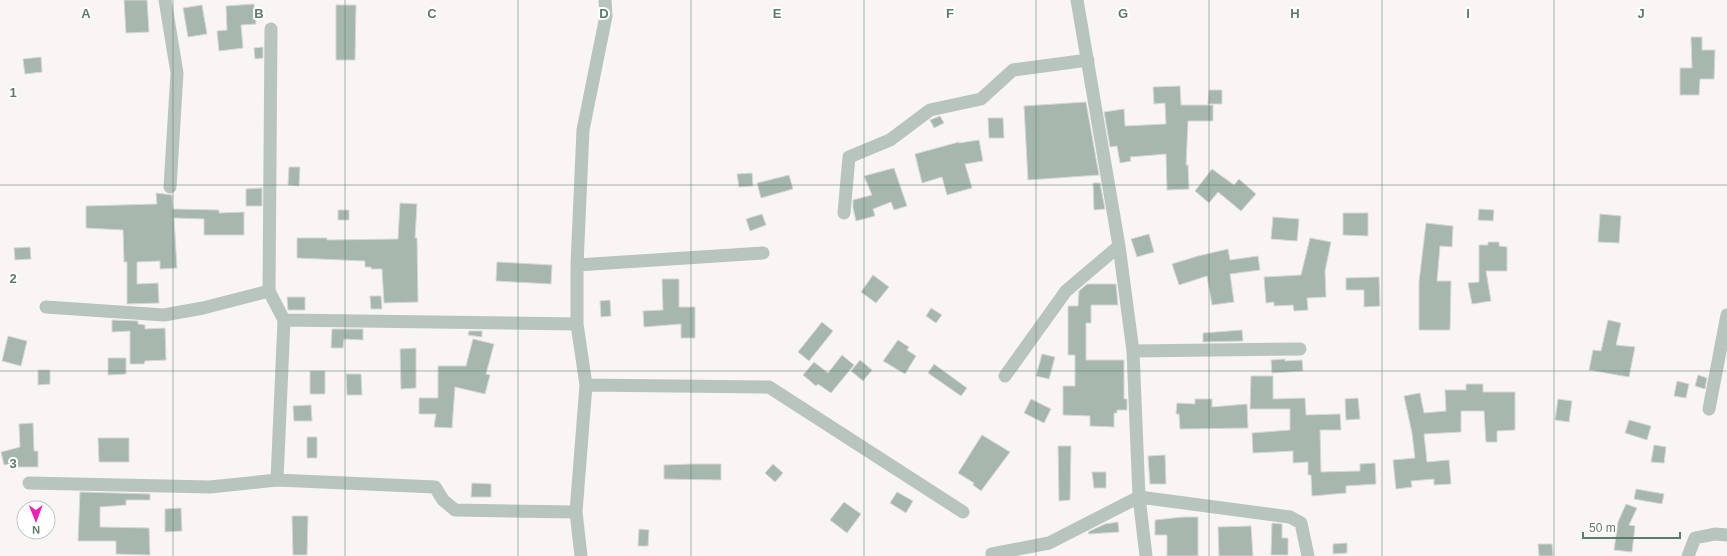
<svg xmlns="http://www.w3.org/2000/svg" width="1727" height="556" viewBox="0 0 1727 556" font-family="Helvetica,sans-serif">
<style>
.building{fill:#a6b7ae;stroke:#d9d7d7}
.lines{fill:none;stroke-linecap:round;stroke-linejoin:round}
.minor{stroke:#b8c4be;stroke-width:13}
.grid{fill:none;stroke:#5c7c6b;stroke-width:1;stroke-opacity:0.55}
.grid-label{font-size:13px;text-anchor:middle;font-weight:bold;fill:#5c7c6b;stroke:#fff;stroke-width:4;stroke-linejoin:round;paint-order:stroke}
</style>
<rect width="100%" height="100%" fill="#f8f5f4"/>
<!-- building -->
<path class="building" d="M124 0H147L149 32 126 33Z
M254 4 256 24 241 25 243 48 219 51 217 31 227 30 226 6Z
M202 5 207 34 188 37 183 8Z
M336 5H356L355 60H336Z
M1691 37H1702V50H1715L1714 79H1700L1699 95H1680V68H1692Z
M263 47V58L255 59 254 48Z
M41 57 42 72 25 74 23 59Z
M1180 86 1181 105H1213V121H1188L1186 165H1188L1189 189 1167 190 1166 154 1130 157 1131 161 1120 163 1117 146 1110 147 1104 112 1124 109 1125 126 1166 124 1165 103 1154 104 1153 87Z
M1209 90H1222V104H1208Z
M1086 102 1099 175 1028 180 1024 106Z
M940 116 944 123 934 128 930 120Z
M988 118H1003L1004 138H989Z
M979 140 983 161 965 164 972 188 947 195 942 177 922 183 915 154 959 142V143Z
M289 167H300L299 186 288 185Z
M894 168 907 206 894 210 891 202 873 209 875 216 856 221 853 208V200L872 195 864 176Z
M1212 169 1234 185 1239 179 1256 194 1241 211 1218 192 1209 203 1195 191Z
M752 173 753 186 739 187 737 174Z
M789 175 793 189 761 198 757 183Z
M1093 183H1100L1105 209 1094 210Z
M262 188V206H246V189Z
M156 193 172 195 173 209 219 210V213L244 212V235H204V219L174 218 177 268 160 269V261L137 262V284L158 283 159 303 127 304V262H124L123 230 86 228V206L157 204Z
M400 203 417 204 415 238H417L418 302 384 303 382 269H371V267H365V261L297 258V238H327V240L398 239Z
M1479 209 1494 210 1493 221 1478 220Z
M338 210H349V220H338Z
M1343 213H1368V236L1343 235Z
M762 214 766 225 750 231 746 219Z
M1600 214 1621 216 1619 243 1598 242Z
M1273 217 1299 219 1297 241 1271 239Z
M1426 223 1453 226 1452 247 1440 246 1437 281H1451L1450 330H1419V282Z
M1149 234 1154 252 1137 257 1131 239Z
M1310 238 1331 242 1325 271 1326 297 1307 298 1308 310 1294 311 1293 305 1274 306V302L1266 303 1264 277 1301 275Z
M1488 242H1499V246L1507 247V271H1486L1491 301 1472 304 1468 283 1479 282V245H1488Z
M30 247 31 259 15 260 14 248Z
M1228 249 1230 260 1258 256 1260 270 1230 274 1234 302 1212 305 1207 276 1179 285 1172 264 1198 256Z
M497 262 552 265 551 284 496 281Z
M873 275 889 287 876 303 861 292Z
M1379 277 1380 306 1364 307V290H1346V278Z
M662 279H679V307H695V338H681V324L644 327 643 311 663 310Z
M1087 284H1116L1118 305H1091V323H1086V360H1124V399H1127V410H1117V413H1114V427L1090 426V416L1063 415V386H1075V355H1068V306H1078L1079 291Z
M370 296H381L382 309H371Z
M287 297H305V310H288Z
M610 300 611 316 601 317 600 301Z
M931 308 942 315 936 323 926 316Z
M112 320 138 321V324L145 325V329L165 328 166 360 145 361 144 364H130V331L112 332Z
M1608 320 1621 323 1616 345 1635 347 1629 377 1589 370 1593 350 1601 351Z
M822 322 833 331 809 361 798 352Z
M332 329H363V340L344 339 343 348H331Z
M1242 330 1243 341 1203 342V333Z
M469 331H482V337L468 335Z
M8 336 27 341 21 366 2 361Z
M473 339 494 344 486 374 490 375 485 394 455 387 452 428 434 427 436 414H419V398H438V366H466Z
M898 340 909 347 907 350 916 356 905 374 883 361Z
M416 348V388L401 389 400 349Z
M1042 354 1055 357 1049 379 1036 376Z
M842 355 854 365 831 393 818 384 816 386 803 375 814 362 828 373Z
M108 358H126V374L108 375Z
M1285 359V361L1302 360 1303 371 1272 373 1271 360Z
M860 360 872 370 863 381 851 371Z
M934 364 967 388 961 396 928 373Z
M38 370H50V384L38 385Z
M310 371H325V394H310Z
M346 374H361L362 395H347Z
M1698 375 1707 378 1705 389 1695 386Z
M1251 376H1273V399L1305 398 1306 415 1340 414 1341 430H1320L1321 472 1360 471V464L1375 463 1376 484 1346 486V493L1312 496 1311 475H1308V462L1293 463V451L1253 453 1252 433 1290 430V409H1250Z
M1677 381 1689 384 1686 398 1674 396Z
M1466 384H1483V392H1515V430L1497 431V442H1486L1484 411H1461V432L1424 434 1427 462 1449 460 1451 484 1434 485V479L1411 481 1412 487 1396 489 1393 460 1415 458 1412 433 1404 396 1420 393 1424 413 1446 411 1445 390H1466Z
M1358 398 1360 419 1346 420 1345 399Z
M1031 399 1051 409 1044 423 1024 413Z
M1195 399H1212V407L1247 404 1248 428 1180 429 1179 414H1176L1177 403 1195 404Z
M1558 399 1572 401 1569 422 1555 420Z
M311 405 312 421H294L293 406Z
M1629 420 1651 426 1647 440 1625 433Z
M33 423 34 451H38V467H16V463L4 465 1 452 20 447 19 424Z
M982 435 1010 452 981 491 973 485 974 483 958 473Z
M307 437H317V458H307Z
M98 438H129V462H99Z
M1654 445 1666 447 1664 463 1651 462Z
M1058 446H1071L1070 500 1059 501Z
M1165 455 1166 484H1150L1148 456Z
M692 464H721V480L664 479V465Z
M773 464 783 473 775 482 765 473Z
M1092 472H1106V488H1094Z
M472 483 491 484V497H471Z
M1636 489 1664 494 1662 504 1634 499Z
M80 492 150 494V500H126V505L100 507V527L149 528 150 555 116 554V541H78Z
M897 492 913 501 906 513 890 503Z
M844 502 861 514 847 533 830 520Z
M1626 504 1637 508 1629 525 1635 526 1632 552 1614 550 1618 522Z
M181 508 182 531 165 532V509Z
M292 516H308L307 555H293Z
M1183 517H1198V556H1167V535H1155V520Z
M1118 522 1119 532 1089 534 1088 532 1105 524Z
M1272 523 1282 524V538H1288V555H1271Z
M1251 526 1253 556H1219L1218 527Z
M639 529 649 530 648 546H638Z
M1347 543V553L1333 554V544Z
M1538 544H1552L1553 556H1539Z"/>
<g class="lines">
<!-- minor -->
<path class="minor" d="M165 0 177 73 170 187
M1077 0 1119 246 1133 351 1139 497 1146 556
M844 213 849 157 890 140 930 110 981 99 1013 70 1088 60
M577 265 763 253
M269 291 271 29
M46 307 164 315 203 308 269 291 284 320 277 480
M284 320 577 324
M1133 351 1300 349
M1005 376 1066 291 1119 246
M586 385 769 387 963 512
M1709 409 1727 315
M29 483 210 487 277 480 435 487 443 500 455 510 576 512
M581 556 576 512 586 385 577 324V265L583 130 606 16 605 0
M992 556V554L1049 543 1139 497 1290 517 1301 523 1308 556
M1688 556 1695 538 1715 534 1727 535"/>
</g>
<!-- grid -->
<path class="grid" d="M173 0V556M345 0V556M518 0V556M691 0V556M864 0V556M1036 0V556M1209 0V556M1382 0V556M1554 0V556M0 185H1727M0 371H1727"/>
<g class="grid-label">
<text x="86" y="18">A</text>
<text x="259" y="18">B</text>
<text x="432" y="18">C</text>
<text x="604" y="18">D</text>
<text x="777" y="18">E</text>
<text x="950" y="18">F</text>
<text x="1123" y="18">G</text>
<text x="1295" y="18">H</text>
<text x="1468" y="18">I</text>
<text x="1641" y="18">J</text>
<text x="13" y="97">1</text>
<text x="13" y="283">2</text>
<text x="13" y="468">3</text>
</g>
<!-- north arrow -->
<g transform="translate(36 520) rotate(179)"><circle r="19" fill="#ffffff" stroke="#becbc4"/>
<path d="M0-3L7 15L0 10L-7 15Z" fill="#f11cb9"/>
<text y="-6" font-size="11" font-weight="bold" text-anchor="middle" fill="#5c7c6b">N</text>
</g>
<!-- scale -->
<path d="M1583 532v6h97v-6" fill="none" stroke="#5c7c6b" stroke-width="2"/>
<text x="1589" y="532" font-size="12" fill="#5c7c6b" stroke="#ffffff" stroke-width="3" paint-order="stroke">50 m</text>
</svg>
